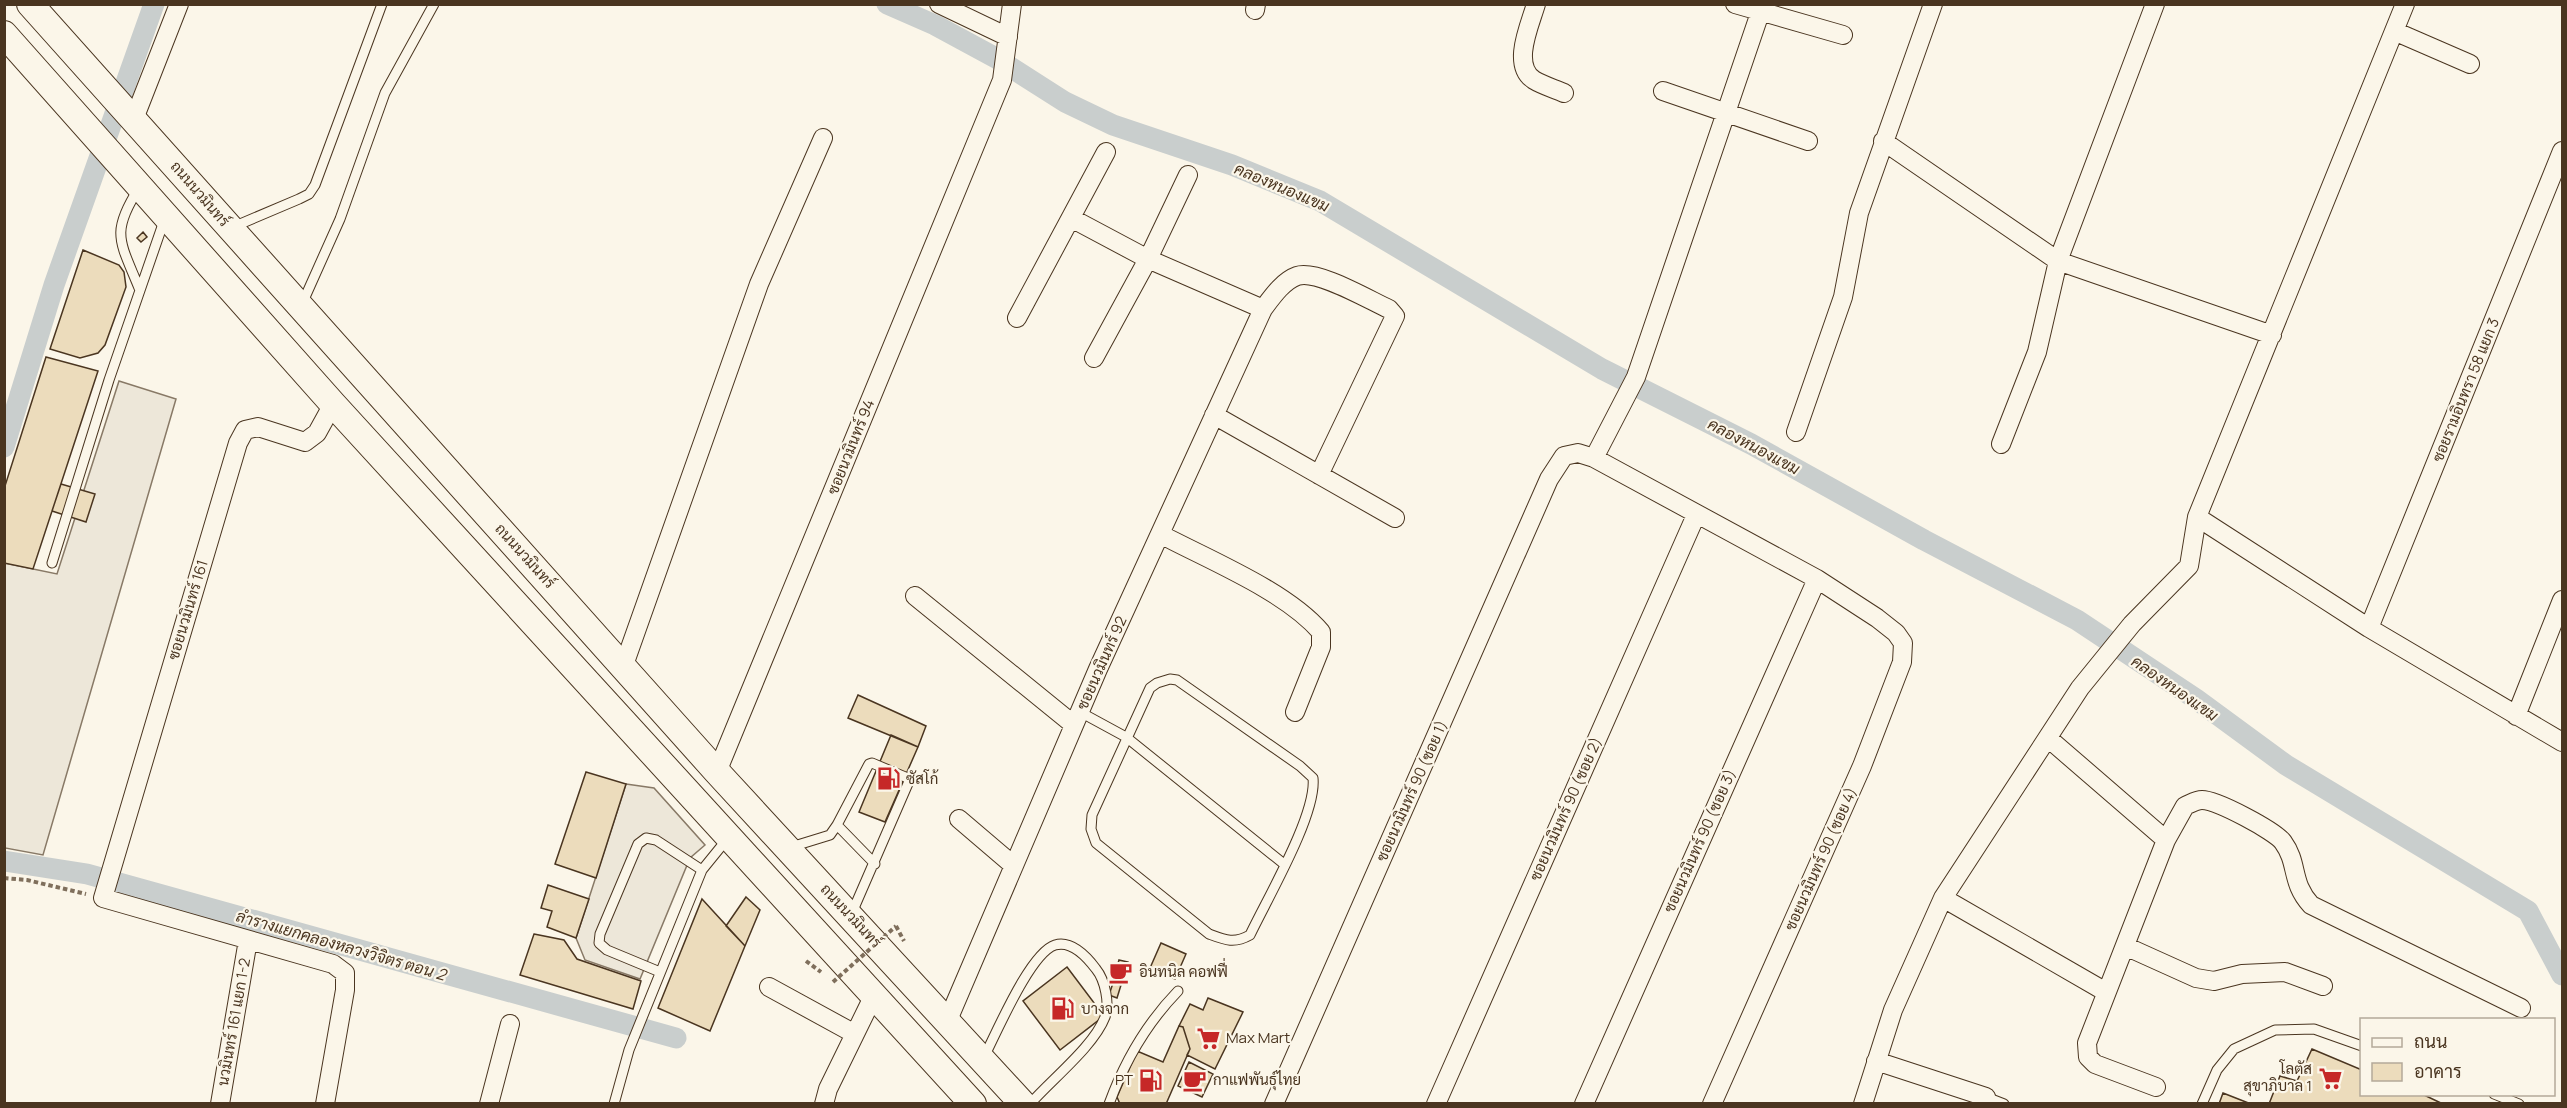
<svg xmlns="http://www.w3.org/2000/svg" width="2567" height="1108" viewBox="0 0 2567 1108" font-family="Manrope,Sarabun,sans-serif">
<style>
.parking{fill:#ede7d9;stroke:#887966;stroke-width:1.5}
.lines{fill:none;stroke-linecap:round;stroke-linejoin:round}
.canal{stroke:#c9cecd;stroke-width:21}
.building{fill:#ecdcbc;stroke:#4a3520;stroke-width:1.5}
.lane-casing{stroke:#4a3520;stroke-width:11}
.street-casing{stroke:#4a3520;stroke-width:20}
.secondary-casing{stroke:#4a3520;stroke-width:28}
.path{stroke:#7f6f5c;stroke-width:4;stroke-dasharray:4.5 3;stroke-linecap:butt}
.lane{stroke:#fbf6e9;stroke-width:9}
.street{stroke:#fbf6e9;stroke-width:18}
.secondary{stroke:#fbf6e9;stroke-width:26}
.path-bridge{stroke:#7f6f5c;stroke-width:4;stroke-dasharray:4.5 3;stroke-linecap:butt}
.labels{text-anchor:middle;stroke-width:4.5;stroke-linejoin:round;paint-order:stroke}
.street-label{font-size:15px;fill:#4a3520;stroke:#fbf6e9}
.poi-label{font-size:15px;fill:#4a3520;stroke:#fbf6e9;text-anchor:start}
.water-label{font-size:16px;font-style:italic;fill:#4a3520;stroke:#fbf6e9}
</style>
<rect width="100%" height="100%" fill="#fbf6e9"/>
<!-- parking -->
<path class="parking" d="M119 381 176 399 43 855 5 848 4 563 57 574Z
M626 784 654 788 705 845 690 858 640 979 585 960 576 938Z"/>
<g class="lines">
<!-- canal -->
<path class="canal" d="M887 4 935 25 996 58 1065 102 1113 125 1232 165 1320 201 1602 369 1751 444 1924 540 2077 620 2196 699 2286 765 2528 911 2562 975
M4 447 54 285 154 4
M4 861 87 874 676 1038"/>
</g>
<!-- building -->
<path class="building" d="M143 232 147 237 141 242 137 238Z
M83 250 119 265 124 272 126 287 105 345 98 353 80 358 50 349Z
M46 357 98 371 33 569 4 563V489Z
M61 484 95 494 86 522 52 511Z
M858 695 926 726 918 747 848 718Z
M891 735 918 747 885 822 859 812Z
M586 772 626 784 596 878 555 864Z
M548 885 589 899 576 938 547 927 552 911 541 908Z
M746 897 760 910 745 946 726 926Z
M702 899 745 946 710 1031 658 1008Z
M534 934 564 940 577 959 641 981 633 1009 520 975Z
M1161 943 1186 954 1175 979 1150 968Z
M1119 960 1128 962 1122 984 1113 981Z
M1067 967 1104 1016 1060 1050 1023 1001Z
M1113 983 1121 985 1117 998 1109 995Z
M1208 998 1243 1012 1215 1069 1187 1055 1190 1049 1183 1027 1179 1026 1190 1004 1203 1010Z
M1179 1026 1183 1027 1190 1049 1166 1104H1120L1117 1097 1137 1051 1163 1062Z
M2312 1049 2362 1070V1094H2422L2443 1104H2269L2280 1076 2297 1081Z
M1189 1062 1213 1074 1202 1097 1178 1086Z
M2223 1093 2251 1104H2219Z"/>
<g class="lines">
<defs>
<path id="lane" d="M139 188C110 233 120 241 139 288
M233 227 299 199 309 194 315 185 382 4
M302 304 340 219 385 93 434 4
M52 563 109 380 165 218
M1170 679 1177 680 1300 766 1313 778C1317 814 1267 899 1250 935 1234 944 1225 940 1209 934L1096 843 1091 829 1092 815 1150 688 1157 683Z
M1080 712 1126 737 1284 864
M837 825 875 864
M791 847 830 835 837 825 869 764 872 763 910 779 851 915
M660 972 607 950 599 943 600 934 638 844 646 838 656 840 702 870
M984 1057C997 1032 1030 953 1055 945 1072 940 1087 957 1096 969 1105 980 1110 1004 1105 1017 1094 1046 1052 1079 1030 1104
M2494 1094 2519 1104
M1986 1097 2004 1104
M614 1104 629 1050 702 870 728 838
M1109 1104C1125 1060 1146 1024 1178 991
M2202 1104 2217 1070 2234 1049 2275 1030 2314 1029 2362 1046"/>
<path id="street" d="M939 4 1008 37
M1536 4C1530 25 1511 65 1534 80 1542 85 1555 89 1564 93
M1735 4 1843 35
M1255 10 1256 4
M2394 31 2470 64
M1663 91 1808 141
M134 119 179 4
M1883 141 2058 261 2272 335
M1071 218 1148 259 1263 309
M1017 318 1106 152
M1094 358 1148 259 1188 175
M1214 415 1395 518
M1796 432 1843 297 1859 213 1933 4
M2001 444 2037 352 2058 261 2155 4
M1594 458 1636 377 1763 4
M2197 517 2369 628 2562 742
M1160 534C1209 560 1286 591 1321 632V647L1295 712
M915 596 1074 725
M2369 628 2562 151
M624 665 759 284 823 138
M2516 716 2562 600
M2048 738 2166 840 2185 806C2190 804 2196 800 2202 800 2217 800 2275 831 2283 842 2299 864 2290 882 2311 905L2521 1008
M717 772 1002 80 1012 4
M959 819 1014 866
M1943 898 2106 992
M2125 946 2196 978 2214 981 2242 974 2285 972 2323 986
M769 987 855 1034
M948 1020 1098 669 1263 309C1272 297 1283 281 1297 276 1317 269 1369 300 1389 309L1395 316 1319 475
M1876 1061 1986 1097
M2156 1087 2095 1064 2088 1057 2087 1043 2166 840
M220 1104 248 940
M325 1104 345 990V973L333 964 103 898 238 443 245 430 258 427 305 442 317 433 333 404
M489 1104 510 1024
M824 1104 828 1089 874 995
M1274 1104 1549 479 1564 456 1578 453 1594 458 1817 579 1877 618 1896 633 1903 643 1902 662 1862 766 1712 1104
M1436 1104 1696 515
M1584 1104 1817 579
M1863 1104 1893 1010 1943 898 2080 688 2132 624 2189 566 2197 517 2405 4"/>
<path id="secondary" d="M30 4 717 772 1023 1104
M4 34 333 404 973 1104"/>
</defs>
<!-- lane casing -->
<use href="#lane" class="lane-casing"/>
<!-- street casing -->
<use href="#street" class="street-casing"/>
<!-- secondary casing -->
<use href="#secondary" class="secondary-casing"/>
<!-- path -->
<path class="path" d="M4 878 27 880 86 894
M896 926 904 941
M806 961 821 972"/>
<!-- lane -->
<use href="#lane" class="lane"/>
<!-- street -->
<use href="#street" class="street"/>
<!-- secondary -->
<use href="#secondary" class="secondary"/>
<!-- path-bridge -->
<path class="path-bridge" d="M833 982 896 926"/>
</g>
<!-- icons -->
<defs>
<symbol id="fuel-bare" viewBox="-9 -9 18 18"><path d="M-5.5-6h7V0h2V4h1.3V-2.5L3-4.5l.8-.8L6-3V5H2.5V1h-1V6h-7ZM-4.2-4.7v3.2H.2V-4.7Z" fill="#c62828" stroke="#fbf6e9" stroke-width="2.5" paint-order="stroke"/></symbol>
<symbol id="cafe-bare" viewBox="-9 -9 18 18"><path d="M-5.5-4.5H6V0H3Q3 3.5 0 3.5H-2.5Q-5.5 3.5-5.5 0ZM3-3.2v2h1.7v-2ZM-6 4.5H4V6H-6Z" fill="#c62828" stroke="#fbf6e9" stroke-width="2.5" paint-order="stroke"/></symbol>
<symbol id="supermarket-bare" viewBox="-9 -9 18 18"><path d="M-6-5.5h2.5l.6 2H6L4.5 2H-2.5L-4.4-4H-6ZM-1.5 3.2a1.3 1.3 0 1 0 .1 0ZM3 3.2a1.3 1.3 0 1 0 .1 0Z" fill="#c62828" stroke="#fbf6e9" stroke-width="2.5" paint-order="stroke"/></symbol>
</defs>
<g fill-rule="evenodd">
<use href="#fuel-bare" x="872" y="762" width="33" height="33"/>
<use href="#cafe-bare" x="1104" y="956" width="33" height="33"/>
<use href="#fuel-bare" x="1046" y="992" width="33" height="33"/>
<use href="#supermarket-bare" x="1192" y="1022" width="33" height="33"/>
<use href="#supermarket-bare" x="2314" y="1062" width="33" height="33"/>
<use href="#fuel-bare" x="1134" y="1064" width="33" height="33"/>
<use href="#cafe-bare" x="1178" y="1064" width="33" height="33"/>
</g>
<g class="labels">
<!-- street labels -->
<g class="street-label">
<text transform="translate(200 194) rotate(49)" y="5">ถนนนวมินทร์</text>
<text transform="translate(2466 390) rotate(-68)" y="5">ซอยรามอินทรา 58 แยก 3</text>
<text transform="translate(851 447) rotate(-68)" y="5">ซอยนวมินทร์ 94</text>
<text transform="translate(525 556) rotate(48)" y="5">ถนนนวมินทร์</text>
<text transform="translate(188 610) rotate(-73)" y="5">ซอยนวมินทร์ 161</text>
<text transform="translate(1102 663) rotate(-66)" y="5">ซอยนวมินทร์ 92</text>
<text transform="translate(1412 791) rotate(-66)" y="5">ซอยนวมินทร์ 90 (ซอย 1)</text>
<text transform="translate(1566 809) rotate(-66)" y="5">ซอยนวมินทร์ 90 (ซอย 2)</text>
<text transform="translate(1700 841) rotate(-66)" y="5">ซอยนวมินทร์ 90 (ซอย 3)</text>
<text transform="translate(1821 859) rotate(-66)" y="5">ซอยนวมินทร์ 90 (ซอย 4)</text>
<text transform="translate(851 916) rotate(47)" y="5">ถนนนวมินทร์</text>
<text transform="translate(234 1022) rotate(-80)" y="5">นวมินทร์ 161 แยก 1-2</text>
</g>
<!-- poi labels -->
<g class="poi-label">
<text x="906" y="784">ซัสโก้</text>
<text x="1139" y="977">อินทนิล คอฟฟี่</text>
<text x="1081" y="1014">บางจาก</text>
<text x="1226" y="1043">Max Mart</text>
<text x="2312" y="1074" text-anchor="end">โลตัส<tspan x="2312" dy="17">สุขาภิบาล 1</tspan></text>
<text x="1133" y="1085" text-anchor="end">PT</text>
<text x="1213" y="1085">กาแฟพันธุ์ไทย</text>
</g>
<!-- water labels -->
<g class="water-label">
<text transform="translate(1282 187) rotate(23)" y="6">คลองหนองแขม</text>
<text transform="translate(1754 446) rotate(28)" y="6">คลองหนองแขม</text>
<text transform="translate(2175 688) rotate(35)" y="6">คลองหนองแขม</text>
<text transform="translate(341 945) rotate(16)" y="6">ลำรางแยกคลองหลวงวิจิตร ตอน 2</text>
</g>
</g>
<!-- border -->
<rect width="2567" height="1108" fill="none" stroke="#4a3520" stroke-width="12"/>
<!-- legend -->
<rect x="2360" y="1018" width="195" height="78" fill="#fbf6e9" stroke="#b4a999" stroke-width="1.5"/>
<rect x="2372" y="1038" width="30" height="9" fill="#fbf6e9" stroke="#b4a999" stroke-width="1.5"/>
<text x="2414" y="1048" font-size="18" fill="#4a3520">ถนน</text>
<rect x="2372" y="1063" width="30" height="18" fill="#ecdcbc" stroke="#b4a999" stroke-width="1.5"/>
<text x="2414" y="1078" font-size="18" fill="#4a3520">อาคาร</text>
</svg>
